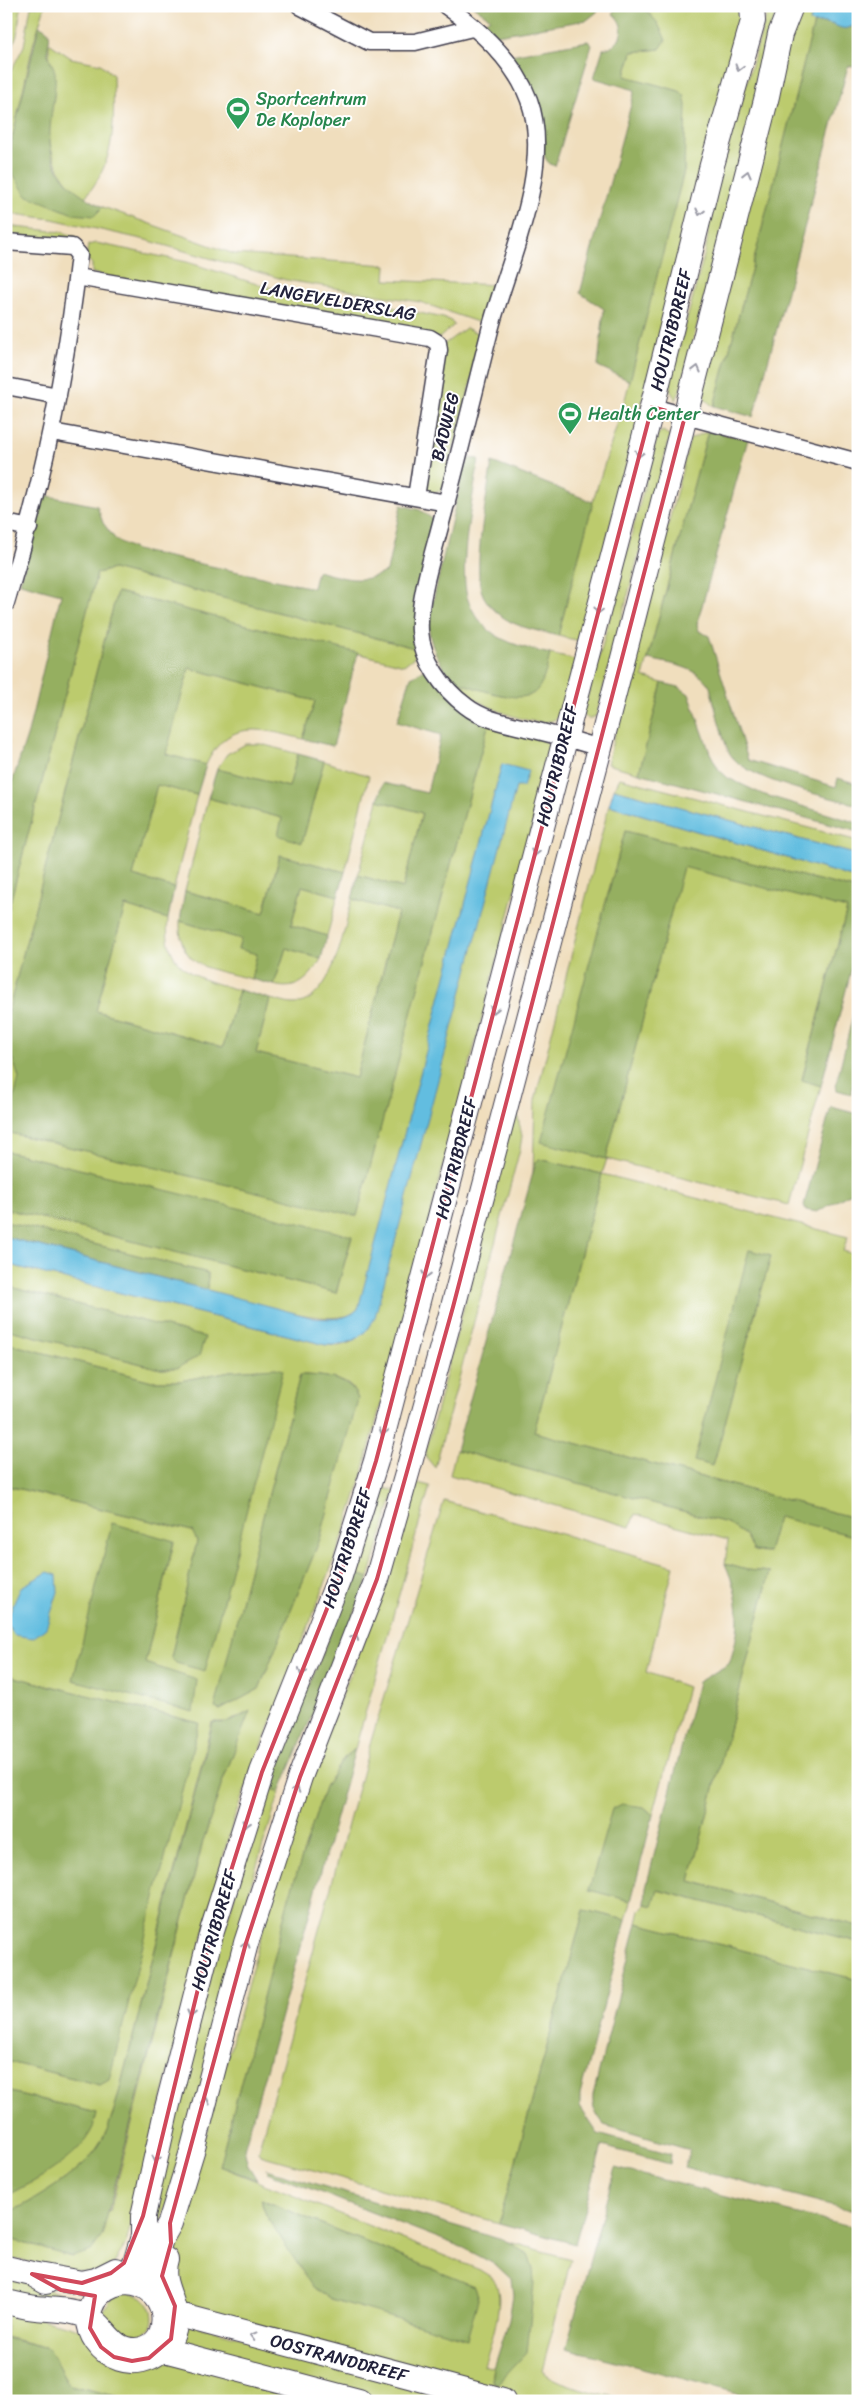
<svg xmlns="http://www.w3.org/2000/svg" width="864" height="2407" viewBox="0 0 864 2407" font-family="Sriracha,sans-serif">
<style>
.green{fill:#bccb6d;stroke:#6f7654;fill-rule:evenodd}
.forest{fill:#95af60;stroke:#5c684e}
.water{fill:#62bde0;stroke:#42708e}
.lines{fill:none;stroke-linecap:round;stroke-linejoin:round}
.minor-casing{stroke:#413e4e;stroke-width:19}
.secondary-casing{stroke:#413e4e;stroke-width:26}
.minor{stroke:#fff;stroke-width:16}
.secondary{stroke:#fff;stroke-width:24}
.oneway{stroke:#9c9ca7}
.marked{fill:none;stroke:#d1495b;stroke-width:4;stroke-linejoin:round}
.labels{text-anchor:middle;stroke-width:4;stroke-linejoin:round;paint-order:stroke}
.leisure-label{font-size:18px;fill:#27864d;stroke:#fff;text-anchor:start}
.street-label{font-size:18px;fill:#22223b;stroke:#fff}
</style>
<rect width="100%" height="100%" fill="#fff"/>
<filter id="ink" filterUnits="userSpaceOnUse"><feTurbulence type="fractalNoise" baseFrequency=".02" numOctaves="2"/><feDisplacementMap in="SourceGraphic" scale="10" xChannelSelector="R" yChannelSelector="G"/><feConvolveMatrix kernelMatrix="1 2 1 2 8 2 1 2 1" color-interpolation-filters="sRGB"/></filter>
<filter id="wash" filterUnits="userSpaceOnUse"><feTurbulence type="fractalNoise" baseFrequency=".0096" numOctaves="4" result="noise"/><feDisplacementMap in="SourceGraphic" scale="20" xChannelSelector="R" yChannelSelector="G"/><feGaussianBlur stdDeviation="1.12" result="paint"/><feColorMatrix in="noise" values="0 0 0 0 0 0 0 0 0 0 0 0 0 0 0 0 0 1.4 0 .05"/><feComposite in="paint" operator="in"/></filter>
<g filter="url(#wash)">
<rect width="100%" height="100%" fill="#f0debd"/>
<!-- green -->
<path class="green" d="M6 6H21L17 35 6 61Z
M31 6H45L33 45 12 140 94 216 103 207 234 254 386 265 385 280 498 285 486 325 420 302 286 280 146 240 52 219 6 213V80L24 46Z
M641 6H746L580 641 558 636 595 494 624 403 684 171V95L679 91 625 76 632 52 660 49Z
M769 6H777L765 62 680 391 676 400 670 390 672 375 706 248 713 199Z
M796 6H814L810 22 814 23 754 260 714 406 710 404 702 395Z
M49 43 71 58 101 64 113 75C114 120 117 161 85 197 63 185 50 157 49 132 48 119 54 106 54 93 53 76 48 60 49 43Z
M6 226 62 232 77 237 79 243 6 234Z
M96 243 187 262 260 285 294 293 392 307 443 318 450 320 454 325 439 338 92 273V264L86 258 88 245Z
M466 328 483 336 443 491 429 493 424 490 443 345Z
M663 431 670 436 596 716 589 719 582 714 597 666 658 434Z
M708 431 643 677 662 683 639 773 607 764 690 439Z
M113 569 418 649 419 653 404 665 117 592 6 1020V918L97 573Z
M550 654 575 660C571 677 569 702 559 716 545 735 482 705 466 694 461 690 457 685 453 680L501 695 529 696 542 681Z
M189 668 315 701 303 739C262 729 228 717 206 765L165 754Z
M489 722 544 740 552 750 361 1480 340 1545 234 1818 217 1879 126 2244 114 2263 96 2274 6 2258V2238L72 2257 110 2211 203 1841 223 1780 249 1712 228 1722H212L115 2108C110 2123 105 2138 95 2151 78 2174 33 2202 6 2214V2196L44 2175 97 2113 6 2091V2061L100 2085 199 1723 6 1675 7 1486 192 1531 196 1535 197 1541 171 1658 259 1369 230 1371 180 1381H152L6 1343V1329L161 1369H171L204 1337 6 1286V1264L326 1345 339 1346 352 1342 502 765 369 1269C366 1281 364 1301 357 1310 338 1333 235 1297 207 1290L208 1273 6 1222V1209L336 1293 352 1237 6 1151V1132L357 1215ZM300 1375C314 1375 343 1377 352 1388 354 1391 356 1396 357 1399L320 1539 259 1689 220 1710 216 1707 244 1590ZM112 1524 174 1542 145 1663Z
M246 744H261L298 754 289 787 217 769 227 754Z
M324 761 369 776 345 872 280 855 264 913 185 891 208 798 282 818 302 843Z
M620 778 858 841V855L614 789Z
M157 784 197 795 174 888 133 876Z
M378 800 422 813 403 888 358 875Z
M609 805 858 879V890L625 831 542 1142 606 1159 683 866 847 909 802 1079 821 1086 789 1205 607 1159 602 1174 848 1237 843 1251 858 1255V1519L534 1432 602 1174 539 1159 536 1162 533 1173 535 1100ZM749 1250 771 1256 713 1465Z
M302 886 338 896 327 936 291 925Z
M352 899 398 912 356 1078 256 1053 270 999C277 1000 286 1004 293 1004 333 1003 344 929 352 899Z
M125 906 168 919C162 970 198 979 239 990L223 1047 96 1011Z
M180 921 241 939 257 954 251 979C213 969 178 970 180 921Z
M286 948 321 959C310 978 297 992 274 985Z
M6 1038 20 1078 6 1129Z
M516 1108 522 1136 520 1149 435 1468 426 1457V1451Z
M456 1450 727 1523 745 1535 754 1551 768 1552 778 1516 858 1537V1926L690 1881 770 1572 747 1570 725 1564 728 1540 635 1514 630 1527 450 1475Z
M418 1483 430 1486 355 1749 344 1758 325 1787 290 1894 219 2166 480 2270C484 2273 489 2275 493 2279 508 2294 490 2346 484 2365L494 2368 492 2381 497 2383 528 2255 509 2242 571 2259 542 2371C563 2388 606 2394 632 2401H521L364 2360 183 2306 169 2267 297 1807 388 1580ZM261 2199 473 2286 478 2299 266 2215Z
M382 1487 395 1491 369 1578 355 1573Z
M444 1501 674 1566 646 1672 687 1687 653 1815 644 1807 589 1889 631 1901 626 1920 584 1910 499 2223 260 2155 258 2151 371 1741Z
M268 1787 280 1792 253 1877 193 2122 148 2265 140 2262 207 1986Z
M657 1890 858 1942V1980L637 1923 640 1910 645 1904 653 1906Z
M6 2276 82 2301 81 2310 6 2292Z
M126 2293C131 2294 138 2295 142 2297 163 2315 152 2343 124 2336L102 2311 113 2297Z
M6 2311 70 2326 158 2360 341 2401H136L69 2385 48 2348 6 2337Z
M186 2323 488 2401H379L177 2346Z"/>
<!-- forest -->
<path class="forest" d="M473 6H599L597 12 587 20 491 36 480 25 490 18Z
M615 6 643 7 657 22 666 40 660 49 632 52 625 76 679 91 684 95 686 105 684 171 630 381 598 366 604 309 580 293 635 90 594 78 603 49C622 46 628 26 613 14Z
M814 23C819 24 822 22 827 23 841 25 842 33 858 23V68L848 66 753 417 714 406 754 260Z
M39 26C57 32 46 41 48 54 49 60 54 66 55 72 57 104 41 137 57 168 68 188 85 197 103 207L94 216 73 214 26 195 9 167 12 139Z
M588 41 592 45 555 166C537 162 544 130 541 114 537 92 523 73 511 55Z
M708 431 748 439 697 624 699 631 709 636 748 760 836 787 838 778 858 784V805C826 796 747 781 730 754 723 742 714 702 710 687 698 666 670 664 648 659Z
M466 458 479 459C473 498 460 554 466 592 468 606 479 622 490 631 506 644 530 649 550 654 547 666 545 680 537 690 524 708 470 686 453 680 442 668 430 646 429 630 428 624 430 616 431 610Z
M492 462 593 502 558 636C540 631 519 628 504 618 496 612 487 604 483 595 471 570 488 492 492 462Z
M44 495 97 506 103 523 116 540 136 550 313 588 317 571C345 578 360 585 387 571L401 505 420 510 434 520 418 649 113 569 97 573 6 918V801L28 733 61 594 20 583Z
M117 592 358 653 333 746 303 739 315 701 189 668 166 754 206 765 197 795 157 785 133 876 174 888 168 919 125 906 96 1011 223 1047 239 990 270 999 256 1053 356 1078 398 912 352 899 358 875 403 888 422 813 378 800 383 783 427 793 441 735 397 722 411 677 426 669 489 722 357 1216 6 1132 19 1078 6 1038V1020Z
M662 683 679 687 689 694 710 753 719 770 728 778 762 794 858 823V832L639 773Z
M298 754 324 761 302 843 278 835 282 818 208 798 217 769 289 787Z
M625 831 858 890V944L821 1086 802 1080 847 909 683 867 606 1159 541 1142Z
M280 855 345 872 338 896 302 886 291 925 327 936 321 959 286 948 274 985 251 979 257 954 238 949 241 939 180 921 185 891 264 913Z
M858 995V1066L851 1094 837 1090 836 1084Z
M831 1107 858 1114V1189L817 1212 806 1210 804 1205Z
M6 1151 352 1236 336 1293 6 1209Z
M539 1159 602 1174 534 1432 858 1519V1537L778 1517 768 1552 754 1551 745 1535 727 1523 456 1450 536 1162Z
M6 1222 208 1273 207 1290 6 1237Z
M749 1250 771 1256 713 1466 694 1461Z
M6 1286 205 1337 199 1356 177 1368 161 1369 6 1329Z
M6 1343 152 1381H180L230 1371 276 1368 283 1370 205 1671 176 1663 171 1658 197 1541 192 1531 8 1486 6 1490Z
M300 1375C320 1375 351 1377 358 1399L320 1539 259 1689 220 1710 215 1708 244 1590Z
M112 1523 174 1541 145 1663 197 1680 193 1712 73 1680Z
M725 1564 747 1570 770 1572 690 1881 858 1926V1942L658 1890 653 1906 645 1904 646 1887 698 1682 729 1664C742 1628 741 1599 725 1564Z
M355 1573 369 1578 280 1792 268 1787Z
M6 1675 199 1723 109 2080 100 2085 6 2061Z
M250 1711 223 1780 203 1841 102 2236 91 2251 72 2257 6 2238V2214C33 2202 78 2174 95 2151 105 2138 110 2123 115 2108L213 1722C227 1725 238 1719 250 1711Z
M355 1749 244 2149 248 2165 257 2180 219 2166 290 1894 325 1787 344 1758Z
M622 1804 644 1807 653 1815 631 1901 589 1890 612 1809Z
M584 1910 626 1920 580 2095V2107L598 2134 671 2154 670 2164 602 2146 575 2244 499 2223Z
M637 1923 858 1980V2212L684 2167 690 2150 604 2125C596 2115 592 2108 593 2095Z
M6 2091 97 2113C93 2151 37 2181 6 2196Z
M615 2168 858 2229V2401H768L566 2348Z
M266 2169 509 2242 528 2255 533 2268 534 2283 527 2352 497 2384 492 2381 494 2368 509 2320 513 2295 511 2279 496 2265 464 2248 267 2172Z
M260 2199 474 2286 478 2299 467 2339 331 2299 313 2288 266 2215Z
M6 2338 48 2348 69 2385 136 2401H6Z"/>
<!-- water -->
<path class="water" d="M814 6H845L858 12V23C841 34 841 25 826 23 821 22 816 24 810 22Z
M502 764 528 771 523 787H516L375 1317C365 1338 349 1346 326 1345L6 1264V1237L314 1318C331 1319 345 1321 358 1309Z
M614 789 858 855V879L609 805Z
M48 1572 57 1575 58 1592 46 1628 33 1638 14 1635 6 1621 21 1587Z"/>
</g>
<g filter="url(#ink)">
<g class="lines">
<defs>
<path id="minor" d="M300 6 369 42H415L472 28
M446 6C479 29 515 62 529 100 554 168 507 264 490 330 474 393 459 456 442 519 434 551 418 599 420 631 422 660 443 689 466 706 485 721 511 724 534 730 556 735 578 741 600 748
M6 242 72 247 79 255C66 373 41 490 6 603
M77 277 430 338 438 343 439 350 416 497
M6 386 58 396
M652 407 858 462
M52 432 447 503
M6 523 29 528"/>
<path id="secondary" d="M6 2268 32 2274 46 2282
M32 2274 82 2283 96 2280 116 2270
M126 2282 134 2267 143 2236V2216L166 2112 212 1931 262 1772 340 1576 376 1461 652 407 712 165 753 21 752 6
M151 2290 153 2265 161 2239 170 2223 193 2148 246 1943 300 1777 377 1579 408 1470 453 1307 600 748 767 96 780 34 791 6
M6 2302C16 2304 26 2307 36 2308 53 2310 72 2309 88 2317 106 2327 110 2350 135 2350 172 2349 172 2297 141 2285 129 2280 115 2282 105 2289 65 2318 107 2377 151 2357 161 2352 168 2346 172 2336 185 2307 157 2289 166 2260
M164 2311 503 2401
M164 2350 359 2401"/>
</defs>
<!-- minor casing -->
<use href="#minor" class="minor-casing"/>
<!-- secondary casing -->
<use href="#secondary" class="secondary-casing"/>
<!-- minor -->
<use href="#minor" class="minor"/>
<!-- secondary -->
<use href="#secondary" class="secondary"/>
</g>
<!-- one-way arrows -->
<defs><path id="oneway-chevron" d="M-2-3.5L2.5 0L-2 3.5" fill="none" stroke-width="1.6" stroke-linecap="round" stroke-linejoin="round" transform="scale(1.25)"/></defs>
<g class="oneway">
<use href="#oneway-chevron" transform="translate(739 68) rotate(106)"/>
<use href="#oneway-chevron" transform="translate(747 174) rotate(-76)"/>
<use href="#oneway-chevron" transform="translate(700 212) rotate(104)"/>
<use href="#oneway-chevron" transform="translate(697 369) rotate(-76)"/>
<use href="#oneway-chevron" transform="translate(639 454) rotate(105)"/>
<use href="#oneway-chevron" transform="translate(598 611) rotate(105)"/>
<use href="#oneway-chevron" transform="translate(535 853) rotate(104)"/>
<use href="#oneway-chevron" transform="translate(494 1010) rotate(104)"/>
<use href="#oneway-chevron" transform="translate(426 1275) rotate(104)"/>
<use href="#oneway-chevron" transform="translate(383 1432) rotate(105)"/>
<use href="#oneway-chevron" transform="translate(355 1637) rotate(-69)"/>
<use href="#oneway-chevron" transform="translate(302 1672) rotate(112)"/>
<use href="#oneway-chevron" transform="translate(296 1789) rotate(-72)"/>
<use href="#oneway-chevron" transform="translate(246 1824) rotate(107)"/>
<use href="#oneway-chevron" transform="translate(246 1944) rotate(-74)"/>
<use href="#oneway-chevron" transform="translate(191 2014) rotate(104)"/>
<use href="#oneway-chevron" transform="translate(206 2101) rotate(-76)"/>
<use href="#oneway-chevron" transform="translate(156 2159) rotate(102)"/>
<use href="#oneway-chevron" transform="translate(253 2336) rotate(-165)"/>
</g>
</g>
<!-- marked area -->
<path class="marked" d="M652 407 685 416 453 1307 377 1579 300 1777 246 1943 170 2223 171 2243 162 2276 175 2306 171 2339 149 2358 132 2361 114 2357 101 2347 90 2328 95 2296 61 2290 32 2274 82 2283 111 2273 124 2263 143 2216 212 1931 262 1772 340 1576 376 1461Z"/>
<!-- icons -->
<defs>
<symbol id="stadium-pin" viewBox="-11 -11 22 30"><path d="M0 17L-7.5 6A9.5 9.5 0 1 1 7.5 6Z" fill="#2e9e5b" stroke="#fff"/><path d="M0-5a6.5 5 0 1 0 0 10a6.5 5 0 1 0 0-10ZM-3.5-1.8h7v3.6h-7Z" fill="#fff"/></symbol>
</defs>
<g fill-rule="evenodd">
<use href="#stadium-pin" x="224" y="95" width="28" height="38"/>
<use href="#stadium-pin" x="556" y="400" width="28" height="38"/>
</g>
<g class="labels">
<!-- leisure labels -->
<g class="leisure-label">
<text x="256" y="105">Sportcentrum<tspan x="256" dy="21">De Koploper</tspan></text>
<text x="588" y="420">Health Center</text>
</g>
<!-- street labels -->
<g class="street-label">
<text transform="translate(338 301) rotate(10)" y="6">LANGEVELDERSLAG</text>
<text transform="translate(671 330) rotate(-76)" y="6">HOUTRIBDREEF</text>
<text transform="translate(445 427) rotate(-76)" y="6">BADWEG</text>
<text transform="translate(557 765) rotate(-76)" y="6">HOUTRIBDREEF</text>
<text transform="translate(456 1158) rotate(-76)" y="6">HOUTRIBDREEF</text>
<text transform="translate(347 1548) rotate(-72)" y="6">HOUTRIBDREEF</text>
<text transform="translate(214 1930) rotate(-74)" y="6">HOUTRIBDREEF</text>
<text transform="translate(339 2358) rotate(15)" y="6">OOSTRANDDREEF</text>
</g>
</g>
<!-- margin -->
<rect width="864" height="2407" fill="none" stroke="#fff" stroke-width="25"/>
</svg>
